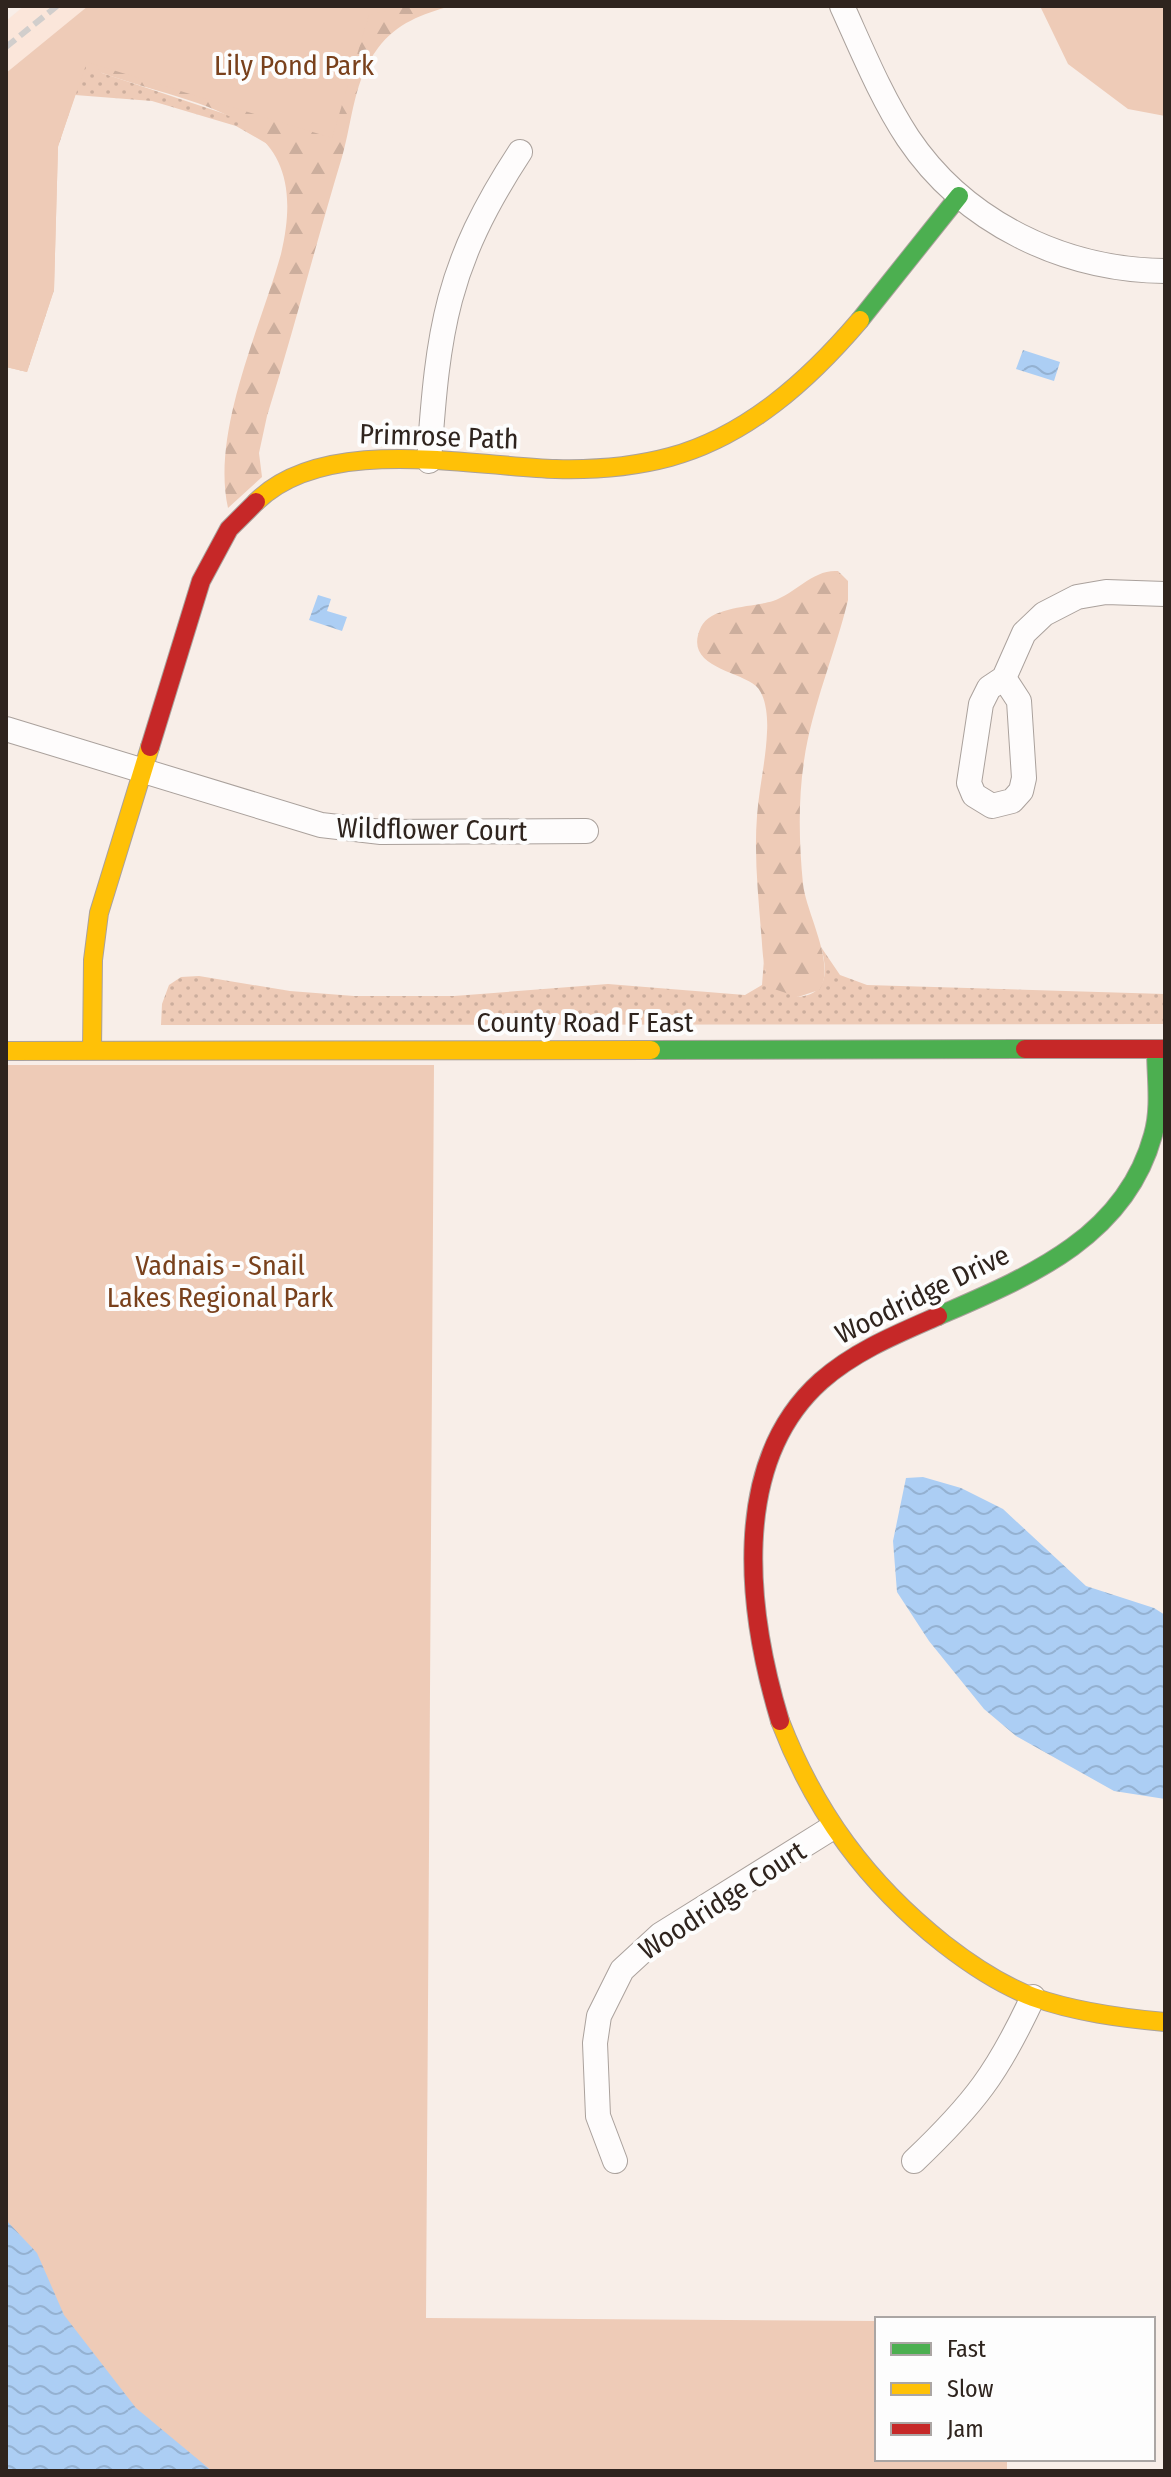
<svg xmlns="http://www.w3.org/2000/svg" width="1171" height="2477" viewBox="0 0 1171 2477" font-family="'Fira Sans Condensed',sans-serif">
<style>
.built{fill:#fbe6da}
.grass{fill:url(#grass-dots)}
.forest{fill:url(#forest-firs)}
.green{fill:#eecbb7}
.water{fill:url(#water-waves)}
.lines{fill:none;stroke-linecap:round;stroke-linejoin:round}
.street-casing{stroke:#aaa19c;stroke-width:26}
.fast-casing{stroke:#aaa19c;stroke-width:20}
.slow-casing{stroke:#aaa19c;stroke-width:20}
.jam-casing{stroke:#aaa19c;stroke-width:20}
.street{stroke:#fefcfc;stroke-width:24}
.fast{stroke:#4caf50;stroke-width:18}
.slow{stroke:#ffc107;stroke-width:18}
.jam{stroke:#c62828;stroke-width:18}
.rail{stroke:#d1cecc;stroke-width:6;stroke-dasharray:12 6;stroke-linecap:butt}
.labels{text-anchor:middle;stroke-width:8;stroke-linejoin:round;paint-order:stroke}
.park-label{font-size:28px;fill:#79411c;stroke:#fdfdfd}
.street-label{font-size:28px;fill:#2f241e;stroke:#fdfdfd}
</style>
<defs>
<pattern id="grass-dots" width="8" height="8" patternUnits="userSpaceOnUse" patternTransform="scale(2)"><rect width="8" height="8" fill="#eecbb7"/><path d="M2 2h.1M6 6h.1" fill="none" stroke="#ccae9d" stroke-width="1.8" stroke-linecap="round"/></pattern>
<pattern id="forest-firs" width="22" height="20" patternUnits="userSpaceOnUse" patternTransform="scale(2)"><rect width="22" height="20" fill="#eecbb7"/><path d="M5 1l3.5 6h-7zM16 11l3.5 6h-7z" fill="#ccae9d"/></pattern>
<pattern id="water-waves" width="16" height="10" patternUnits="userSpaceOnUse" patternTransform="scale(2)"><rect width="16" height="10" fill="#accef4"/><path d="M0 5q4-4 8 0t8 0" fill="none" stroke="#94b1d1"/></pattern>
</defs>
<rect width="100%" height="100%" fill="#f8eee8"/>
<!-- built -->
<path class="built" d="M24 6H88L6 73V21Z"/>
<!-- grass -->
<path class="grass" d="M89 51 102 73 234 117 249 125 269 145 236 126 152 101 75 95 58 147 54 290 27 372 6 367 47 132Z
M821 947 840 975 867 985 1165 994V1024L161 1025 162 1004 169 985 181 977 199 976 290 991 354 996H454L608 984 745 995 762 985 764 959 766 973 798 997C828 994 828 971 821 947Z"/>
<!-- forest -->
<path class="forest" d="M147 6H451C422 14 397 23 378 48 353 81 353 119 342 157 316 243 294 330 267 416L259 453 262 477 228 508C211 432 260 329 281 254 315 111 205 110 102 73L86 59Z
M838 571 848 581V600C835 654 812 706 804 761 798 801 799 843 803 884 806 913 837 966 819 990L798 997 774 989C762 973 763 951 761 931 758 893 754 854 757 816 759 788 766 760 767 732 768 718 766 695 756 686 738 670 682 667 701 627 711 606 754 607 773 601 796 593 813 569 838 571Z"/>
<!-- green -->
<path class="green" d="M88 6H408L369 15 332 138 87 62 58 146 54 290 27 372 6 367V73Z
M1040 6H1165V116L1128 109 1068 64Z
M6 1065H434L426 2318 877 2321V2459H1007V2471H6Z"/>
<!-- water -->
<path class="water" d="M1023 350 1060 362 1054 381 1016 369Z
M318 595 331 599 327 611 347 617 342 631 309 620Z
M923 1477 961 1488 1003 1509 1086 1586 1154 1608 1165 1615V1799L1114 1791 1016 1736 984 1709 929 1641 897 1592 893 1541 906 1478Z
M6 2220 37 2253 64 2315 136 2408 212 2471H6Z"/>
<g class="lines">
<defs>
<path id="street" d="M842 6C862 50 881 97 908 138 965 223 1064 270 1165 271
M429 461C438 329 446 265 520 152
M1004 678 1019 701 1024 778 1021 791 1012 801 992 806 974 795 969 783 981 704 989 688 1004 678 1024 633 1044 614 1077 597 1106 592 1165 594
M6 729 321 825 381 832 586 831
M615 2161 598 2116 595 2043 599 2016 622 1970 660 1935 830 1829
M914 2161C975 2103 998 2072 1033 1997"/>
<path id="fast" d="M860 320 959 196
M651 1050 1025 1049
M938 1316C1028 1277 1125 1238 1153 1135 1161 1108 1156 1077 1156 1049"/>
<path id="slow" d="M256 502C324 434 468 466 556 469 594 470 633 467 670 457 747 436 809 380 860 320
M6 1051 651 1050
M92 1051 93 960 99 913 150 747
M780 1721C815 1812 867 1883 944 1944 971 1965 1001 1985 1033 1997 1075 2012 1121 2018 1165 2022"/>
<path id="jam" d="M150 747 201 581 229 529 256 502
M1025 1049H1165
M780 1721C748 1615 728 1464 821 1381 855 1351 897 1334 938 1316"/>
</defs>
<!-- street casing -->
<use href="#street" class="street-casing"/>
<!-- fast casing -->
<use href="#fast" class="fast-casing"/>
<!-- slow casing -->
<use href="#slow" class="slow-casing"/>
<!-- jam casing -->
<use href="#jam" class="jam-casing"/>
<!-- street -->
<use href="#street" class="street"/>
<!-- fast -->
<use href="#fast" class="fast"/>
<!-- slow -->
<use href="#slow" class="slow"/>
<!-- jam -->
<use href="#jam" class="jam"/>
<!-- rail -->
<path class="rail" d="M6 47 57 6"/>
</g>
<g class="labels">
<!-- park labels -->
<g class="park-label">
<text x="294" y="75">Lily Pond Park</text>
<text x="220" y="1275">Vadnais - Snail<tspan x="220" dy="32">Lakes Regional Park</tspan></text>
</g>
<!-- street labels -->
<g class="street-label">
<text transform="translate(439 436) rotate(2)" y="10">Primrose Path</text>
<text transform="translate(432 829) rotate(1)" y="10">Wildflower Court</text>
<text x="585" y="1032">County Road F East</text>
<text transform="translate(922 1294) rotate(-26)" y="10">Woodridge Drive</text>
<text transform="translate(722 1900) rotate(-33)" y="10">Woodridge Court</text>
</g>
</g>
<!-- border -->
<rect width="1171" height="2477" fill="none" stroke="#2f241e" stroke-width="16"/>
<!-- legend -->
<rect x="875" y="2317" width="280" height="144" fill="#fdfdfd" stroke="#aba6a4" stroke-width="2"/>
<rect x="891" y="2343" width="40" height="12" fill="#4caf50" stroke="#aba6a4" stroke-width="2"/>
<text x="947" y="2357" font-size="24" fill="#2f241e">Fast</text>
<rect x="891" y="2383" width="40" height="12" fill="#ffc107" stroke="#aba6a4" stroke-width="2"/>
<text x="947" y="2397" font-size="24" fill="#2f241e">Slow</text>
<rect x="891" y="2423" width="40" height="12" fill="#c62828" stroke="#aba6a4" stroke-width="2"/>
<text x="947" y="2437" font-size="24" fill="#2f241e">Jam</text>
</svg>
